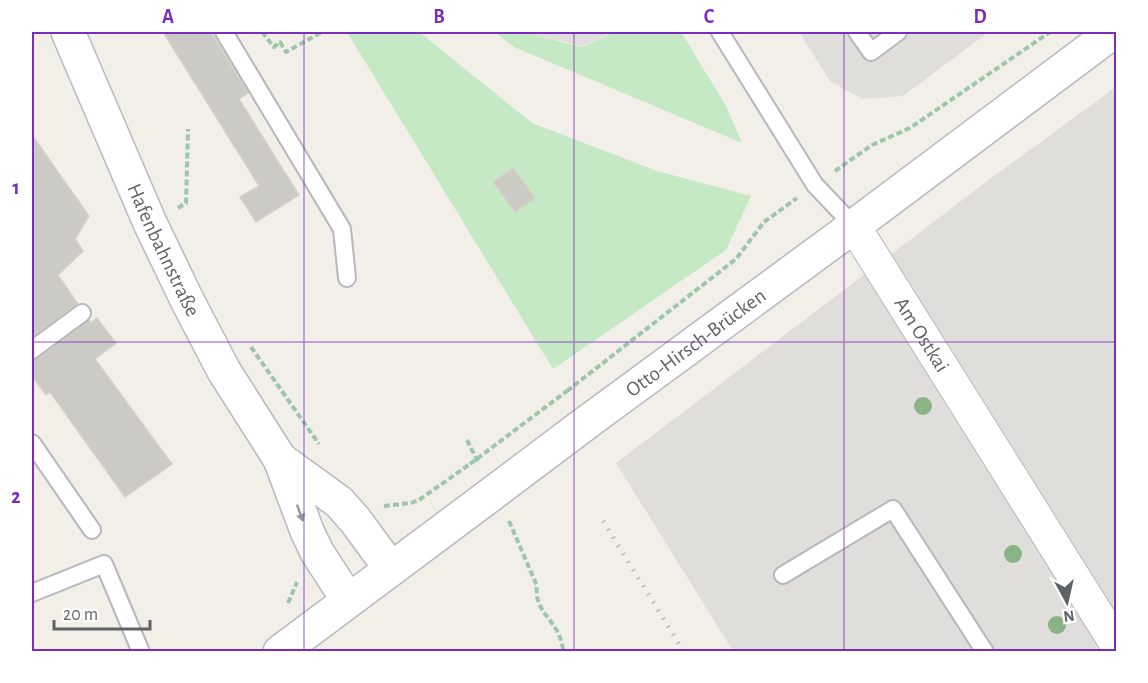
<svg xmlns="http://www.w3.org/2000/svg" width="1148" height="683" viewBox="0 0 1148 683" font-family="'Alegreya Sans',sans-serif">
<style>
.industrial{fill:#e0deda}
.green{fill:#c5e8c5}
.building{fill:#cccac5;stroke:#d6d1c6;stroke-width:1.5}
.lines{fill:none;stroke-linecap:round;stroke-linejoin:round}
.lane-casing{stroke:#b5b8bc;stroke-width:20}
.street-casing{stroke:#b5b8bc;stroke-width:34}
.secondary-casing{stroke:#b6babf;stroke-width:36}
.path{stroke:#9cc7a9;stroke-width:4;stroke-dasharray:6 3;stroke-linecap:butt}
.lane{stroke:#fff;stroke-width:16}
.street{stroke:#fff;stroke-width:32}
.secondary{stroke:#fff;stroke-width:33}
.rail{stroke:#b6b7b8;stroke-width:4.5;stroke-dasharray:1.5 8;stroke-linecap:butt}
.secondary-bridge-casing{stroke:#b6babf;stroke-width:36;stroke-linecap:butt}
.path-bridge{stroke:#9cc7a9;stroke-width:4;stroke-dasharray:6 3;stroke-linecap:butt}
.secondary-bridge{stroke:#fff;stroke-width:33}
.tree{fill:#89b387}
.oneway{fill:#979a9d}
.grid{fill:none;stroke:#7b2cbf;stroke-width:1.5;stroke-opacity:0.55}
.labels{text-anchor:middle;stroke-width:5;stroke-linejoin:round;paint-order:stroke}
.street-label{font-size:21px;fill:#5f6368;stroke:#fff}
.neatline{fill:none;stroke:#7b2cbf;stroke-width:2}
.grid-label{font-size:20px;text-anchor:middle;font-weight:bold;fill:#7b2cbf}
</style>
<rect width="100%" height="100%" fill="#f1efe8"/>
<!-- industrial -->
<path class="industrial" d="M525 32H613L582 46Z
M799 32H989L903 96 862 99 830 81Z
M1116 87V651H733L616 463 998 173Z"/>
<!-- green -->
<path class="green" d="M347 32H419L532 123 657 171 751 196 726 250 553 369Z
M494 32H524L582 47 615 32H681L726 106 742 143 514 47Z"/>
<!-- building -->
<path class="building" d="M163 32H211L248 93 239 99 299 195 256 222 240 197 259 186Z
M32 135 89 216 75 239 83 251 58 275 78 304 32 337Z
M513 168 535 198 515 212 493 182Z
M97 318 116 343 95 359 172 464 125 497 50 392 46 395 32 376V360L38 358 89 320 91 323Z"/>
<g class="lines">
<defs>
<path id="lane" d="M224 32 342 229 347 278
M720 32 815 185 854 226
M857 32 871 52 898 32
M32 350 82 313
M32 443 92 530
M783 575 893 509 985 652
M32 593 104 564 141 652"/>
<g id="street">
<path id="s1" d="M854 226 1116 644"/>
</g>
<g id="secondary">
<path id="s2" d="M68 32 150 223 187 300 224 371 280 459 307 531 317 552 348 600"/>
<path id="s3" d="M586 423 854 226 1113 32"/>
<path d="M280 459 339 502 355 520 391 569"/>
<path d="M280 652 489 496"/>
</g>
</defs>
<!-- lane casing -->
<use href="#lane" class="lane-casing"/>
<!-- street casing -->
<use href="#street" class="street-casing"/>
<!-- secondary casing -->
<use href="#secondary" class="secondary-casing"/>
<!-- path -->
<path class="path" d="M262 32 274 47 280 42 286 52 322 32
M835 171 872 145 910 128 1050 32
M178 208 186 203 188 129
M251 347 319 444
M567 391 736 259 764 222 797 198
M467 440 479 464
M384 506 411 503 419 500 470 464
M509 521 537 586C534 608 550 616 558 633 561 638 562 646 564 652
M288 603 297 582"/>
<!-- lane -->
<use href="#lane" class="lane"/>
<!-- street -->
<use href="#street" class="street"/>
<!-- secondary -->
<use href="#secondary" class="secondary"/>
<!-- rail -->
<path class="rail" d="M603 521 684 652"/>
<defs>
<path id="secondary-bridge" d="M489 496 586 423"/>
</defs>
<!-- secondary-bridge casing -->
<use href="#secondary-bridge" class="secondary-bridge-casing"/>
<!-- path-bridge -->
<path class="path-bridge" d="M470 464 567 391"/>
<!-- secondary-bridge -->
<use href="#secondary-bridge" class="secondary-bridge"/>
</g>
<!-- trees -->
<g class="tree">
<circle cx="923" cy="406" r="9"/>
<circle cx="1013" cy="554" r="9"/>
<circle cx="1057" cy="625" r="9"/>
</g>
<!-- one-way arrows -->
<defs><path id="oneway-solid" d="M-6-.8H1V-3.2L6.5 0L1 3.2V.8H-6Z" transform="scale(1.5)"/></defs>
<use class="oneway" href="#oneway-solid" transform="translate(300 513) rotate(70)"/>
<!-- grid -->
<path class="grid" d="M304 32V652M574 32V652M844 32V652M32 342H1116"/>
<g class="labels">
<!-- street labels -->
<g class="street-label">
<text dy="7" stroke="none"><textPath href="#s2" startOffset="238">Hafenbahnstraße</textPath></text>
<text dy="7" stroke="none"><textPath href="#s1" startOffset="128">Am Ostkai</textPath></text>
<text dy="7" stroke="none"><textPath href="#s3" startOffset="136">Otto-Hirsch-Brücken</textPath></text>
</g>
</g>
<!-- border -->
<rect width="1148" height="683" fill="none" stroke="#ffffff" stroke-width="66"/>
<!-- north arrow -->
<g transform="translate(1067 602) rotate(172)" stroke="#ffffff" stroke-width="4.5" paint-order="stroke">
<path d="M0-4.5L10 22L0 15L-10 22Z" fill="#5f6368"/>
<text y="-9" font-size="16" font-weight="bold" text-anchor="middle" fill="#5f6368">N</text>
</g>
<!-- scale -->
<path d="M54 620v9h96v-9" fill="none" stroke="#5f6368" stroke-width="3"/>
<text x="63" y="620" font-size="18" fill="#5f6368" stroke="#ffffff" stroke-width="4.5" paint-order="stroke">20 m</text>
<rect x="33" y="33" width="1082" height="617" class="neatline"/>
<g class="grid-label">
<text x="168" y="23">A</text>
<text x="439" y="23">B</text>
<text x="709" y="23">C</text>
<text x="980" y="23">D</text>
<text x="16" y="194">1</text>
<text x="16" y="503">2</text>
</g>
</svg>
